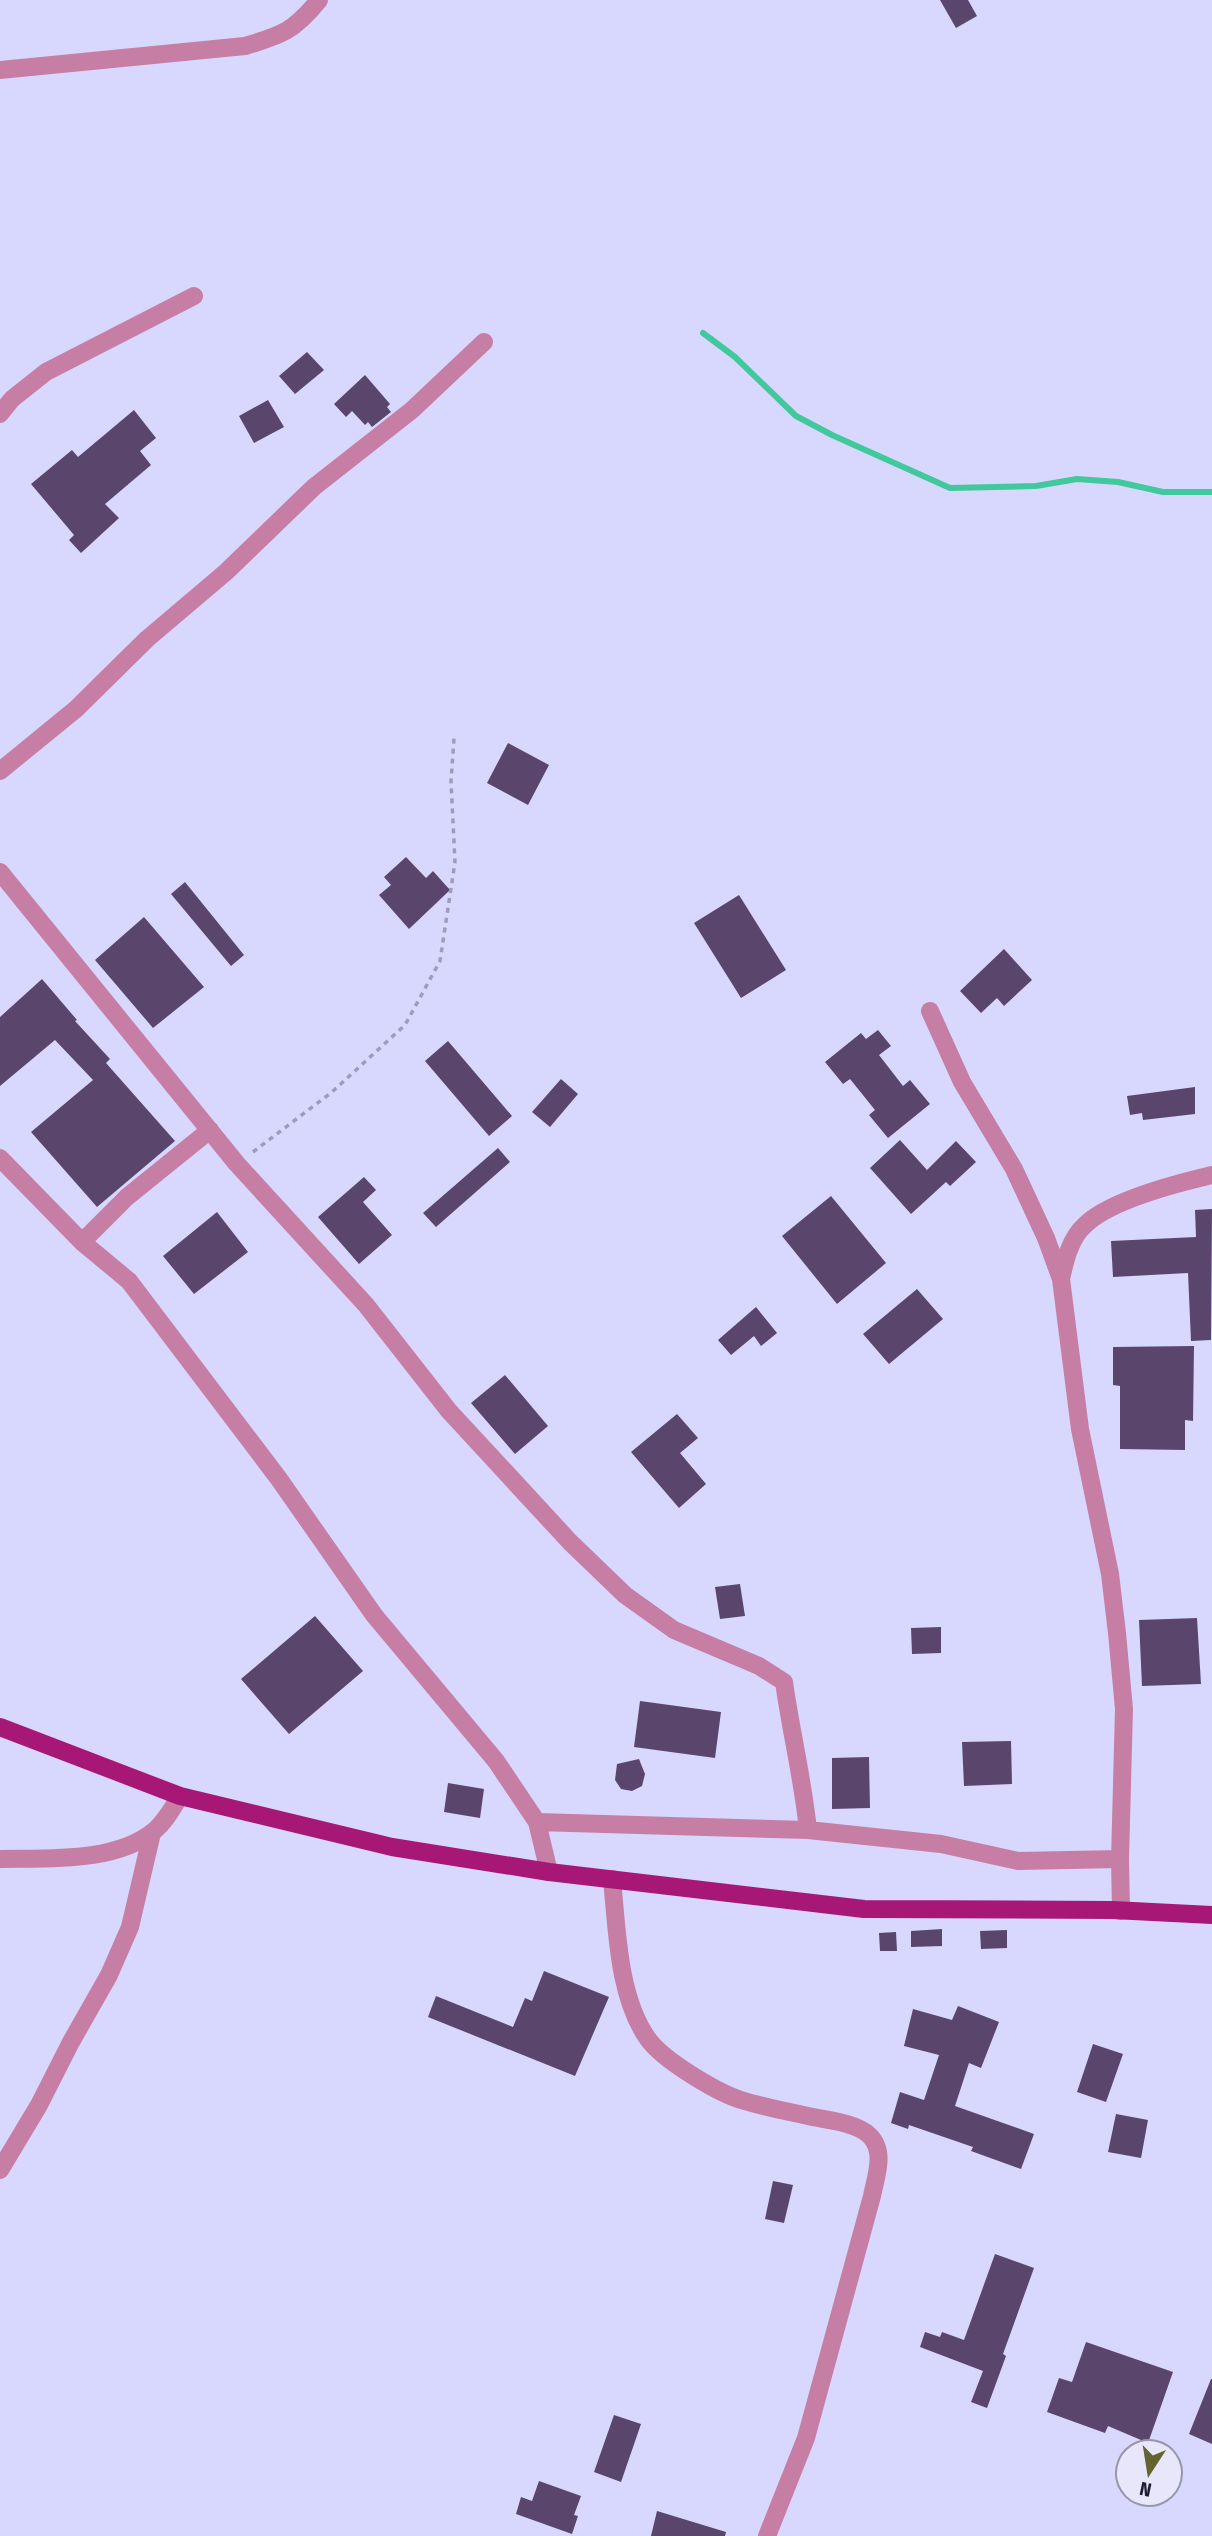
<svg xmlns="http://www.w3.org/2000/svg" width="1212" height="2536" viewBox="0 0 1212 2536" font-family="'Fira Sans Condensed',sans-serif">
<style>
.lines{fill:none;stroke-linecap:round;stroke-linejoin:round}
.stream{stroke:#41c89c;stroke-width:6}
.building{fill:#5a466d}
.path{stroke:#9d9cbc;stroke-width:3.5;stroke-dasharray:5 5;stroke-linecap:butt}
.minor{stroke:#c67ea5;stroke-width:18}
.major{stroke:#a71876;stroke-width:18}
</style>
<rect width="100%" height="100%" fill="#d8d7fe"/>
<g class="lines">
<!-- stream -->
<path class="stream" d="M703 333 735 357 796 416 832 435 950 488 1036 486 1077 479 1118 482 1163 492H1212"/>
</g>
<!-- building -->
<path class="building" d="M940 0H968L977 16 956 28Z
M307 352 324 370 295 394 279 376Z
M365 375 390 404 387 407 391 412 372 427 368 422 365 425 352 411 346 417 334 404Z
M268 400 284 427 254 443 239 416Z
M134 410 156 438 140 451 151 465 105 504 119 518 81 553 69 540 74 535 31 484 72 450 78 457Z
M508 743 549 765 528 805 487 783Z
M406 857 426 878 433 871 450 890 409 929 379 895 391 885 384 877Z
M185 882 244 955 231 966 171 894Z
M739 895 786 970 741 998 694 923Z
M144 917 204 987 153 1028 95 960Z
M1004 949 1032 980 1004 1006 997 998 981 1013 960 991Z
M42 979 77 1020 75 1021 110 1059 106 1063 175 1141 97 1207 31 1132 93 1080 55 1040 0 1086V1017Z
M878 1030 891 1046 879 1055 903 1086 910 1080 930 1104 888 1138 869 1115 875 1110 850 1079 843 1084 825 1062 861 1033 866 1039Z
M448 1041 512 1116 489 1136 425 1061Z
M561 1079 578 1094 550 1127 532 1112Z
M1195 1087V1114L1143 1120 1142 1113 1130 1115 1127 1096Z
M900 1140 927 1170 956 1141 976 1162 950 1186 946 1182 911 1214 870 1168Z
M498 1148 510 1162 436 1227 423 1213Z
M364 1177 376 1190 363 1202 392 1235 359 1264 318 1217Z
M831 1196 886 1263 837 1304 782 1236Z
M1212 1209 1211 1340 1191 1341 1188 1273 1113 1277 1111 1241 1196 1237 1195 1210Z
M217 1212 248 1252 194 1294 163 1256Z
M917 1289 943 1319 889 1364 863 1334Z
M756 1307 777 1333 761 1346 754 1336 731 1355 718 1340Z
M1194 1346 1193 1421 1185 1420V1450L1120 1449V1386L1113 1385V1347Z
M505 1375 548 1426 515 1454 471 1403Z
M677 1414 698 1438 680 1453 706 1484 679 1508 631 1452Z
M740 1584 745 1616 720 1619 715 1587Z
M315 1616 363 1671 289 1734 241 1679Z
M1197 1618 1201 1684 1142 1686 1139 1620Z
M941 1627V1653L912 1654 911 1628Z
M640 1701 721 1712 715 1758 634 1747Z
M1011 1741 1012 1784 964 1786 962 1742Z
M869 1757 870 1808 832 1809V1758Z
M639 1759 645 1774 642 1786 632 1791 621 1789 615 1780 617 1764Z
M448 1783 484 1789 480 1818 444 1812Z
M942 1929V1946L911 1947V1931Z
M1007 1930V1948L981 1949 980 1931Z
M896 1932 897 1951H880L879 1933Z
M544 1971 609 1997 575 2076 428 2017 436 1996 513 2027 525 1998 532 2001Z
M958 2006 999 2022 981 2068 969 2063 955 2106 1034 2134 1021 2169 971 2151 973 2147 909 2125 908 2129 891 2123 900 2092 924 2100 939 2055 904 2046 913 2009 952 2020Z
M1093 2044 1123 2054 1106 2102 1077 2092Z
M1116 2114 1148 2120 1141 2158 1108 2152Z
M773 2181 793 2185 784 2223 765 2219Z
M995 2254 1034 2268 1003 2354 1006 2356 987 2408 971 2402 983 2371 920 2347 925 2332 940 2337 942 2332 964 2340Z
M1086 2342 1173 2372 1148 2443 1108 2426 1105 2433 1047 2412 1059 2378 1072 2382Z
M1211 2379H1212V2444L1189 2434Z
M614 2415 641 2424 621 2482 594 2472Z
M539 2481 581 2496 574 2515 578 2516 572 2534 516 2514 521 2497 532 2501Z
M657 2511 726 2532 725 2536H651Z"/>
<g class="lines">
<!-- path -->
<path class="path" d="M253 1152 332 1092 405 1025 440 961 455 862 451 782 454 738"/>
<!-- minor -->
<path class="minor" d="M0 70 245 46C282 35 294 31 319 0
M0 414 12 399 46 372 194 296
M0 771 76 709 147 639 226 572 314 487 412 410 484 342
M0 872 237 1164 366 1305 449 1411 570 1542 625 1595 674 1630 759 1666 784 1682C791 1732 803 1780 808 1830
M930 1011 962 1082 1014 1169 1046 1238 1061 1279 1080 1429 1110 1574 1117 1633 1124 1709 1120 1859 1121 1911
M0 1158 82 1242 129 1281 279 1479 374 1615 496 1761 537 1822 549 1872
M82 1242 127 1197 210 1130
M1061 1279C1065 1261 1070 1238 1085 1225 1109 1201 1178 1183 1212 1175
M537 1822 808 1830 941 1844 1018 1861 1120 1859
M0 1859C47 1858 115 1863 154 1831 165 1822 172 1809 180 1796
M612 1879C617 1929 618 1997 648 2039 663 2060 716 2092 741 2100 763 2107 786 2111 808 2116 826 2120 855 2122 869 2135 886 2151 876 2176 872 2196L806 2438 767 2536
M0 2170 39 2105 71 2042 109 1975 130 1927 152 1833"/>
<!-- major -->
<path class="major" d="M0 1727 180 1796 392 1847 549 1872 864 1909 1113 1910 1212 1915"/>
</g>
<!-- north arrow -->
<g transform="translate(1149 2473) rotate(192)"><circle r="33" fill="#e7e6fb" stroke="#9796a9" stroke-width="2"/>
<path d="M0-5L12 26L0 18L-12 26Z" fill="#656330"/>
<text y="-10" font-size="19" font-weight="bold" text-anchor="middle" fill="#1e1d2f">N</text>
</g>
</svg>
